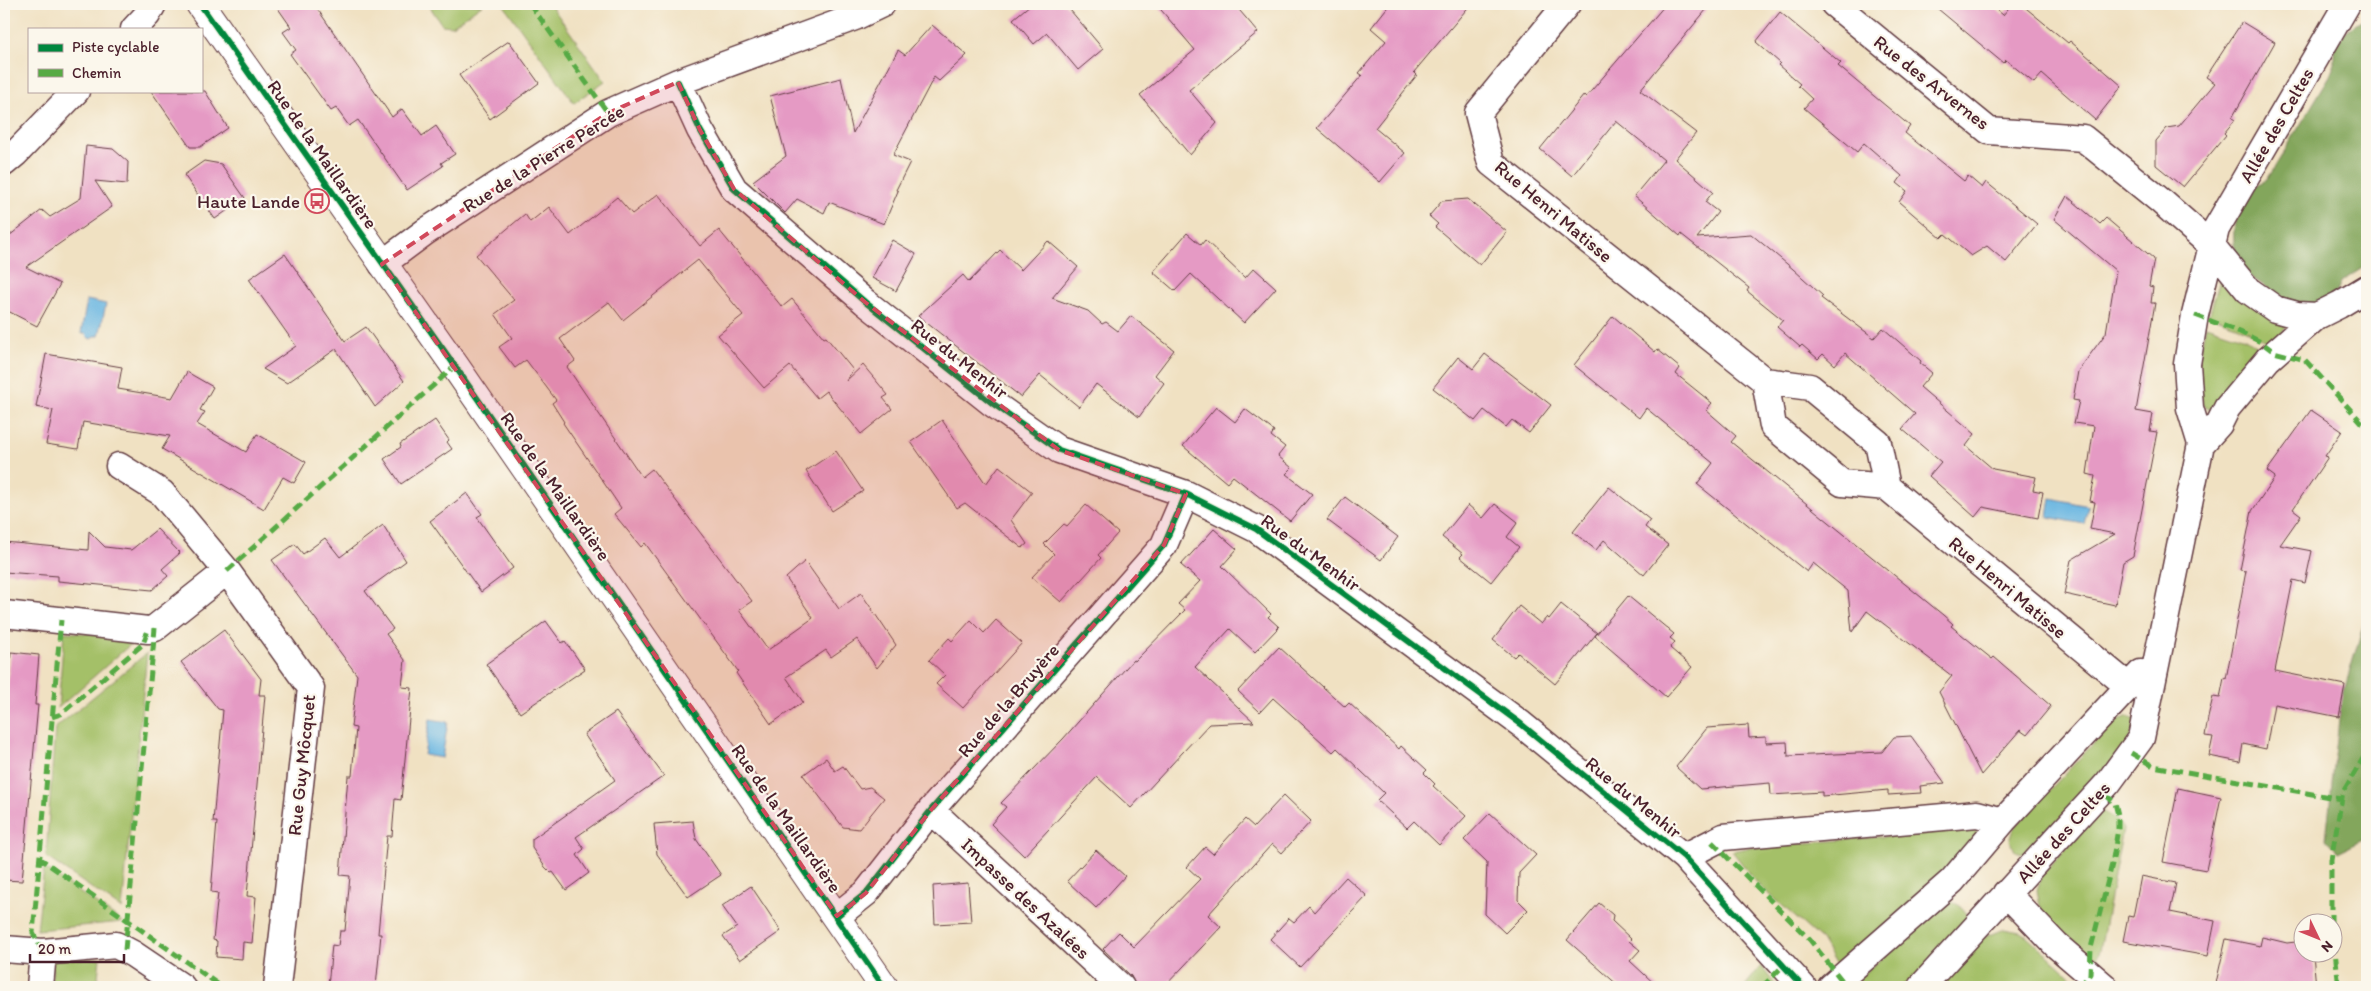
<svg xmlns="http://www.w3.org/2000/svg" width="2371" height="991" viewBox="0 0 2371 991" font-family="Itim,sans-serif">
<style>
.green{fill:#a4c067;stroke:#777049}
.forest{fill:#83a65c;stroke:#666244}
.water{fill:#68b5e1;stroke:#596a86}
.building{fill:#e59ac4}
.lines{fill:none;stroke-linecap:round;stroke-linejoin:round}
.minor-casing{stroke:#633c42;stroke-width:29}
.tertiary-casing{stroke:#633c42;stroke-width:30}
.minor{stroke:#fff;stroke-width:26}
.tertiary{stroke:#fff;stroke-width:28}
.quiet{stroke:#57aa44;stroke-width:5;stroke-dasharray:10 5;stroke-linecap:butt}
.cycleway-casing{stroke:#fbf7ec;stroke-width:9}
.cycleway{stroke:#00873e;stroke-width:6}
.marked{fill:#d1495b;fill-opacity:0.2;stroke:#d1495b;stroke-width:4;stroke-dasharray:10 6;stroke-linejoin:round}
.labels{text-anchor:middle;stroke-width:4.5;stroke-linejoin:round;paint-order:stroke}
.street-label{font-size:19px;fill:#4a1f2b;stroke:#fbf7ec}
.poi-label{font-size:19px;fill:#4a1f2b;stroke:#fbf7ec;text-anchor:end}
</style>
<rect width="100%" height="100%" fill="#fbf7ec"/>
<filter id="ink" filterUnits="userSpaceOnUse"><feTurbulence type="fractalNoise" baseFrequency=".02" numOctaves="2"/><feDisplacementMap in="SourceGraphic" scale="10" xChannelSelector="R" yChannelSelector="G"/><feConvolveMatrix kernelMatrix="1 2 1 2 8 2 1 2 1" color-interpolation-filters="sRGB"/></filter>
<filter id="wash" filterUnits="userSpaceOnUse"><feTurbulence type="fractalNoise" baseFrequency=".0096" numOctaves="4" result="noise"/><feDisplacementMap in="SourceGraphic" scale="20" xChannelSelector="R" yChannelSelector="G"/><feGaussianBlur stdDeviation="1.12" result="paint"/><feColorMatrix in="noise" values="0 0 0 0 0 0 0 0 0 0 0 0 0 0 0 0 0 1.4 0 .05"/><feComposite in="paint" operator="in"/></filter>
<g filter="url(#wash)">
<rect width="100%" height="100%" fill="#f0e1c2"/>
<!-- green -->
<path class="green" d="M428 4H483L452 26 442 25Z
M503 4H550L605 81 574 103Z
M2221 276 2291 322 2272 344 2236 325 2209 316Z
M2206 325 2245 338 2266 351 2213 410 2203 405 2198 362Z
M64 632 139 637 58 708Z
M147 653 122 909 46 857 55 728Z
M2128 716 2136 721 2128 746 2026 855 2015 851 2010 840 2014 828 2111 725Z
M2102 811 2118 821 2123 829 2100 950 2094 965 2041 911 2037 890 2043 873Z
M1974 829 1980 835 1905 913 1838 969 1821 940 1757 883 1732 851 1748 848Z
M44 868 123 922 37 930Z
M1951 902C1965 906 1969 914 1964 927L1907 987H1851L1849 985 1905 940 1941 906Z
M2004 929 2020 932 2027 936 2079 984 2076 987H1935L1984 937Z
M100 958 97 987H51L53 960Z
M1761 966 1777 987H1744Z"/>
<!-- forest -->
<path class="forest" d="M2367 17V265L2341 282 2333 300C2304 314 2287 301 2263 285 2258 281 2249 277 2244 272 2228 251 2232 212 2247 192 2251 186 2261 183 2267 180L2334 69V48L2346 31Z
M2367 612V838L2338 852 2326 839 2341 701Z"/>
<!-- water -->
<path class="water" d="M87 300 106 304 99 336H95L91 339 87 337 86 334 81 333Z
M2051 498 2088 506 2084 524 2048 517Z
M430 719 448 722 442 758 424 755Z"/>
<g id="blocks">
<!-- building -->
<path class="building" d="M275 4H314L392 117 402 109 422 136 436 126 455 154 441 163 443 166 407 190 358 120 349 126 336 108 331 111 290 54 296 50 283 32 291 27Z
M1031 4H1065L1103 49 1078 70 1047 33 1034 44 1013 19Z
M1156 4H1234L1258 32 1189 90 1217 123 1190 155 1140 95 1195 50Z
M1390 4H1471L1414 72 1417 75 1375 128 1405 153 1380 182 1317 128 1362 75 1359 73 1386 41 1371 28Z
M1666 4H1711L1640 90 1696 133 1675 159 1713 192 1705 202 1718 212 1697 238 1751 234 1793 269 1823 296 1821 298 1874 338 1883 328 1921 361 1920 363 1932 373 1920 387 1975 434 1966 446 1993 469 2036 477 2033 490 2043 492 2038 518 1983 507 1975 517 1929 476 1941 462 1902 429 1915 414 1845 353 1835 365 1823 354 1818 359 1802 345 1800 347 1777 327 1783 320 1747 291 1749 288 1681 234 1680 236 1634 196 1664 160 1616 121 1572 176 1540 149 1584 95 1586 97Z
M1932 4H1990L2003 15 2012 4H2021L2068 43 2070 41 2122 86 2095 120 2042 74 2034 83 2006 60 2003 63Z
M1780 12 1841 63 1838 66 1910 126 1905 133 1964 181 1968 176 1982 188 1986 182 2037 224 2006 262 1987 246 1971 256 1945 234 1941 238 1899 202 1907 191 1897 183 1902 176 1864 143 1857 152 1804 108 1812 99 1798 86 1800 84 1778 65 1780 63 1756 42Z
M2242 22 2275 42 2232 118 2235 120 2224 133 2226 135 2183 187 2156 165V141L2167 128 2179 126 2215 83 2206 77Z
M932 25 967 55 939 81 934 77 893 155 910 162 896 190 898 191 884 224 829 202 824 213 797 199 785 213 753 181 786 156 770 96 841 78 853 133 898 50 905 55Z
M509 41 539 83 490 119 459 75Z
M151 91H205L228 128 200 147H190Z
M86 146 113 149 128 162 127 184 95 181 112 207 26 267 60 284 37 326 4 309V240L42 210 50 217 81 198Z
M204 161 221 164 245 198 215 219 184 175Z
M658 194 700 246 719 230 782 307 792 299 824 338 826 337 853 370 846 381 863 365 888 395 883 398 892 409 861 434 826 391 817 398 790 366 764 388 718 335 743 315 698 260 623 320 609 302 560 339 575 361 567 367 642 477 652 469 752 601 739 610 768 650 813 618 786 578 805 561 839 609 861 593 896 645 877 668 857 639 831 657 826 650 786 677 803 702 771 724 736 673 738 671 645 543 641 547 614 514 621 508 563 423 564 422 552 403 556 400 526 360 515 368 499 347 512 338 495 314 514 300 476 255 525 214 530 222 549 207 570 235 617 197 632 214Z
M2067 196 2100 224 2106 218 2154 259 2149 286 2153 287 2151 303H2155L2136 411 2153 414 2150 431 2157 432 2133 556 2123 562 2115 605 2064 594 2071 560 2115 534 2090 529 2095 502 2090 501 2095 476 2087 474 2094 426 2074 423 2079 401 2073 400 2078 371 2106 333 2116 271 2054 219Z
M1468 199 1507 232 1480 265 1435 227 1438 224 1429 216 1442 201Z
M1187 233 1201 245 1205 240 1245 278 1254 268 1276 288 1244 323 1191 274 1175 291 1153 272Z
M892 240 916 254 896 291 872 278Z
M1048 241 1078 267 1052 298 1088 311 1102 324 1106 322 1118 331 1131 316 1174 350 1155 375 1164 383 1139 417 1096 384 1079 407 1040 375 1021 397 918 316 963 275 969 282 1000 250 1021 270Z
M285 254 345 341 366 327 404 381 375 407 336 349 287 383 263 369 296 346 249 279Z
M1613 316 1655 352 1657 349 1680 368 1676 374 1712 403 1706 410 1736 436 1731 442 1943 615 1953 624 1951 626 1992 659 1994 657 2051 706 2027 735 2020 730 1981 775 1939 692 1952 676 1867 611 1852 632 1848 591 1813 563 1807 572 1697 484 1713 463 1646 408 1639 418 1574 365Z
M46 354 122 367 118 389 172 398 187 372 213 387 200 410 205 412 197 424 246 452 257 434 306 462 294 483 283 477 264 509 162 449 170 436 83 422 78 449 46 444 53 410 36 407Z
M1485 354 1551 405 1529 433 1512 420 1506 427 1484 410 1475 421 1433 388 1458 357 1473 369Z
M1216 407 1235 422 1245 409 1274 431 1271 436 1285 447 1278 456 1292 468 1286 474 1312 494 1290 521 1233 476 1227 483 1183 446Z
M2311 410 2342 431 2325 456 2328 457 2293 509 2301 515 2280 545 2312 551 2305 583 2293 580 2275 671 2345 685 2339 717 2274 704 2266 749 2243 744 2240 762 2209 756 2213 737 2205 736 2208 718 2213 697 2220 698 2224 678 2226 679 2246 571 2240 570 2252 511 2275 477 2267 471Z
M435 420 449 440 447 442 452 449 401 484 384 459 401 447 400 444Z
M942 420 986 484 999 466 1032 492 1011 520 1027 544 1022 548 965 503 957 508 911 442Z
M836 451 863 491 832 511 806 471Z
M1609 487 1650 520 1645 527 1668 545 1644 575 1604 540 1596 550 1573 532Z
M467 493 482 514 477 517 513 568 481 592 430 521Z
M1345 497 1398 537 1381 560 1327 520Z
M1495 504 1518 522 1507 537 1519 547 1491 582 1460 557 1463 554 1442 537 1468 505 1483 518Z
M1086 505 1118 533 1098 555 1101 558 1061 602 1032 577 1054 554 1044 544 1064 524 1067 526Z
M383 525 406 561 365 591 393 629 386 634 405 660 402 687 412 688 401 800 395 799 392 836H387L378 934H381L376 987H343L328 986 332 945 338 946 340 931H345L350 876 340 875 348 776H352L356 728 351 727 357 675 272 560 295 544 303 554 325 538 340 557Z
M157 529 180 553 162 569 168 576 152 590 58 581V576L4 572V542L88 550 89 531 105 547 131 550Z
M1214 529 1237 549 1222 566 1271 614 1268 617 1279 627 1255 652 1230 629 1195 667 1254 722 1209 724 1131 808 1097 777 1024 856 991 824 1006 807 1001 803 1063 739 1133 660 1135 661 1185 610 1178 604 1200 581 1181 565Z
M1628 596 1674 634 1670 638 1675 642 1670 648 1692 667 1666 697 1595 636Z
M1561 604 1597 633 1555 684 1518 653 1514 657 1493 640 1519 606 1541 624 1547 617 1549 619Z
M971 620 984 633 996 620 1022 643 963 708 936 684 945 675 929 660 949 638 952 641Z
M546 621 562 643 565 641 585 669 520 713 486 664Z
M224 630 261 679 259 695H265L247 896 256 897 252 943 243 942 242 959 216 957 217 941 213 940 218 893 211 892 217 822H213L223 710 218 709 181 662Z
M1279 647 1345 707 1349 703 1399 749 1401 746 1427 770 1424 773 1435 784 1433 786 1466 816 1439 845 1414 821 1407 828 1377 800 1384 793 1337 748 1333 752 1273 698 1260 712 1238 691Z
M11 652 39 655 35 705H38L22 881 4 880V702H6Z
M616 712 664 776 576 837 584 849 577 855 589 873 566 890 553 872 551 873 545 867 532 848V839L615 780 584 734Z
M1748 725 1749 738 1766 737V743L1787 742 1788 756 1882 752 1894 737 1911 736 1945 783 1920 786 1921 793 1888 795V790L1822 796V792L1771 795 1770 783 1700 789 1676 767 1707 728Z
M826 758 835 771 843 766 860 789 870 787 884 798 859 829 843 827 803 775Z
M2178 788 2221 797 2206 870 2163 862Z
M1284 795 1311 821 1282 853 1272 844 1208 915 1221 927 1164 987H1136L1131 976 1103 949 1119 932 1134 947 1200 879 1187 867 1205 847 1213 854 1245 819 1254 827Z
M1490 813 1536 855 1519 873 1518 900 1528 910 1505 933 1485 914 1487 862 1464 840Z
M693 821 696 839 721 875 688 897 657 854 654 824Z
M1096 850 1125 876 1096 908 1067 881Z
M2141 876 2176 883 2170 912 2215 921 2208 956 2123 941 2128 916 2133 917Z
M1346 877 1367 896 1300 967 1270 939 1289 918 1294 922 1309 906 1314 912Z
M968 883 971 922 935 924 933 886Z
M751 886 781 931 740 960 723 936 737 927 722 906Z
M1599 903 1613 915 1612 921 1631 939 1629 941 1640 950 1630 961 1658 987H1620L1567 940Z
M2262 937 2287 943 2304 941V954H2313L2316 987H2236L2216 983 2226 939 2260 946Z"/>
</g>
</g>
<g filter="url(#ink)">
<use href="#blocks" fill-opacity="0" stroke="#633c42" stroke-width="1"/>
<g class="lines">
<defs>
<path id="minor" d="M1567 4 1478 113 1491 163 1765 381
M1834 4 1989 131 2083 138 2162 202 2212 246 2248 290 2275 309 2297 315 2317 316 2339 305 2367 288
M134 29 147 15 153 4
M678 82 700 130 734 189 865 302 992 403 1059 450 1186 494 1256 529 1521 724 1684 857 1803 987
M4 163 16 153 76 91
M382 264 425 232 608 113 678 82 855 17 882 4
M2201 444 2219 424 2227 408 2268 359 2317 316
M119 466 162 493 227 571 311 688 277 987
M1887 487 1878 443 1810 387 1765 381 1773 426 1842 483 1887 487 2128 686
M4 614 148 630 155 628 227 571
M931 810 1121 987
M1684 857 1723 837 1977 814 2003 821
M2006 893 2056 945 2105 987
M837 916 866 893 931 810 1164 545 1186 494
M4 949 43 952 116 945 133 954 182 987
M40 987 43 952
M1831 987 1952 881 2003 821 2141 673
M1921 987 2108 783 2141 738 2201 444 2190 408 2187 364 2195 315 2216 229 2347 4"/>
<path id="tertiary" d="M200 4 455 366 884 987"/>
</defs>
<!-- minor casing -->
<use href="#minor" class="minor-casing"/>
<!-- tertiary casing -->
<use href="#tertiary" class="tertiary-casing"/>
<!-- minor -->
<use href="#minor" class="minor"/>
<!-- tertiary -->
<use href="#tertiary" class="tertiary"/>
<!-- quiet -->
<path class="quiet" d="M530 4 608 113
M2195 315 2240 332 2261 342 2274 352 2305 360 2367 428
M227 571 455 366
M52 717 61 714 143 644 148 630
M2131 753 2153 766 2341 799
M1712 842 1810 940 1847 987
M38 857 222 987
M2331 924V860L2343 792 2367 752
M2334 942 2339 987
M125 950 155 628
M43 952 33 933 61 620
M1762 987 1783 966
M2079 987 2090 974 2091 948 2112 864 2118 829V815L2115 803 2101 791"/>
<defs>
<path id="cycleway" d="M200 4 455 366 884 987
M678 82 700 130 734 189 865 302 992 403 1059 450 1186 494 1256 529 1521 724 1684 857 1803 987
M837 916 866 893 931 810 1164 545 1186 494"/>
</defs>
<!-- cycleway casing -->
<use href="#cycleway" class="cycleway-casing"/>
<!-- cycleway -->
<use href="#cycleway" class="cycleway"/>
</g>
</g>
<!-- marked area -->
<path class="marked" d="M678 82 700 130 734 189 865 302 1059 450 1186 494 1164 545 931 810 866 893 837 916 382 264 608 113Z"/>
<!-- icons -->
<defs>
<symbol id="bus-ring" viewBox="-11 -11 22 22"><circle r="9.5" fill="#fbf7ec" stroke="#d1495b" stroke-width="1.5"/><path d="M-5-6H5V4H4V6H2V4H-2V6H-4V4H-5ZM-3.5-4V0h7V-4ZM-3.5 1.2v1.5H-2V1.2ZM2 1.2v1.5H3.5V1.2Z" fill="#d1495b"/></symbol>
</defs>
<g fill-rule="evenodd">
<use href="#bus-ring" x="303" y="187" width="28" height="28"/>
</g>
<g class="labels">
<!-- street labels -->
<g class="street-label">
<text transform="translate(1932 82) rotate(38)" y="7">Rue des Arvernes</text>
<text transform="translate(2276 125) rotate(-60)" y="7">Allée des Celtes</text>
<text transform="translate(323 154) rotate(55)" y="7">Rue de la Maillardière</text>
<text transform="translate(543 158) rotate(-32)" y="7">Rue de la Pierre Percée</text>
<text transform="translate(1554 211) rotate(40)" y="7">Rue Henri Matisse</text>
<text transform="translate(960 358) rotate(38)" y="7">Rue du Menhir</text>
<text transform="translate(556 486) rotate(55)" y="7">Rue de la Maillardière</text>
<text transform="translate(1311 552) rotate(36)" y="7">Rue du Menhir</text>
<text transform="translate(2008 587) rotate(40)" y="7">Rue Henri Matisse</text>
<text transform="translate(1008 700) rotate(-49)" y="7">Rue de la Bruyère</text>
<text transform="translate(301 765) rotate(-84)" y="7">Rue Guy Môcquet</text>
<text transform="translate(1634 797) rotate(39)" y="7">Rue du Menhir</text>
<text transform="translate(787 818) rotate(55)" y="7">Rue de la Maillardière</text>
<text transform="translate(2063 832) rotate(-48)" y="7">Allée des Celtes</text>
<text transform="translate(1026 898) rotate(43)" y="7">Impasse des Azalées</text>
</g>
<!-- poi labels -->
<g class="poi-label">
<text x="300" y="208">Haute Lande</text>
</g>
</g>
<!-- margin -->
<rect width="2371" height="991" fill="none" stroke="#fbf7ec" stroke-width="20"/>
<!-- legend -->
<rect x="28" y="28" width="175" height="65" fill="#fbf7ec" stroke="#b4a19f"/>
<rect x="38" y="44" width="25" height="8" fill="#00873e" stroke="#b4a19f"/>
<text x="72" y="52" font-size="15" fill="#4a1f2b">Piste cyclable</text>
<rect x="38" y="69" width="25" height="8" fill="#57aa44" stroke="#b4a19f"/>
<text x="72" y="78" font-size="15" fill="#4a1f2b">Chemin</text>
<!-- north arrow -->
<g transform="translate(2318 938) rotate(133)"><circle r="24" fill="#fbf7ec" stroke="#b4a19f"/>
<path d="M0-4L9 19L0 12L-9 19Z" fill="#d1495b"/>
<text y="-8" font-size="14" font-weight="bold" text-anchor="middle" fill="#4a1f2b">N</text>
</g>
<!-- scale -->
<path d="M30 954v8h94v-8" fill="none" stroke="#4a1f2b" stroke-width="2.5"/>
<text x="38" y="954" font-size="15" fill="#4a1f2b" stroke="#fbf7ec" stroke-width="4" paint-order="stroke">20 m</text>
</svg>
